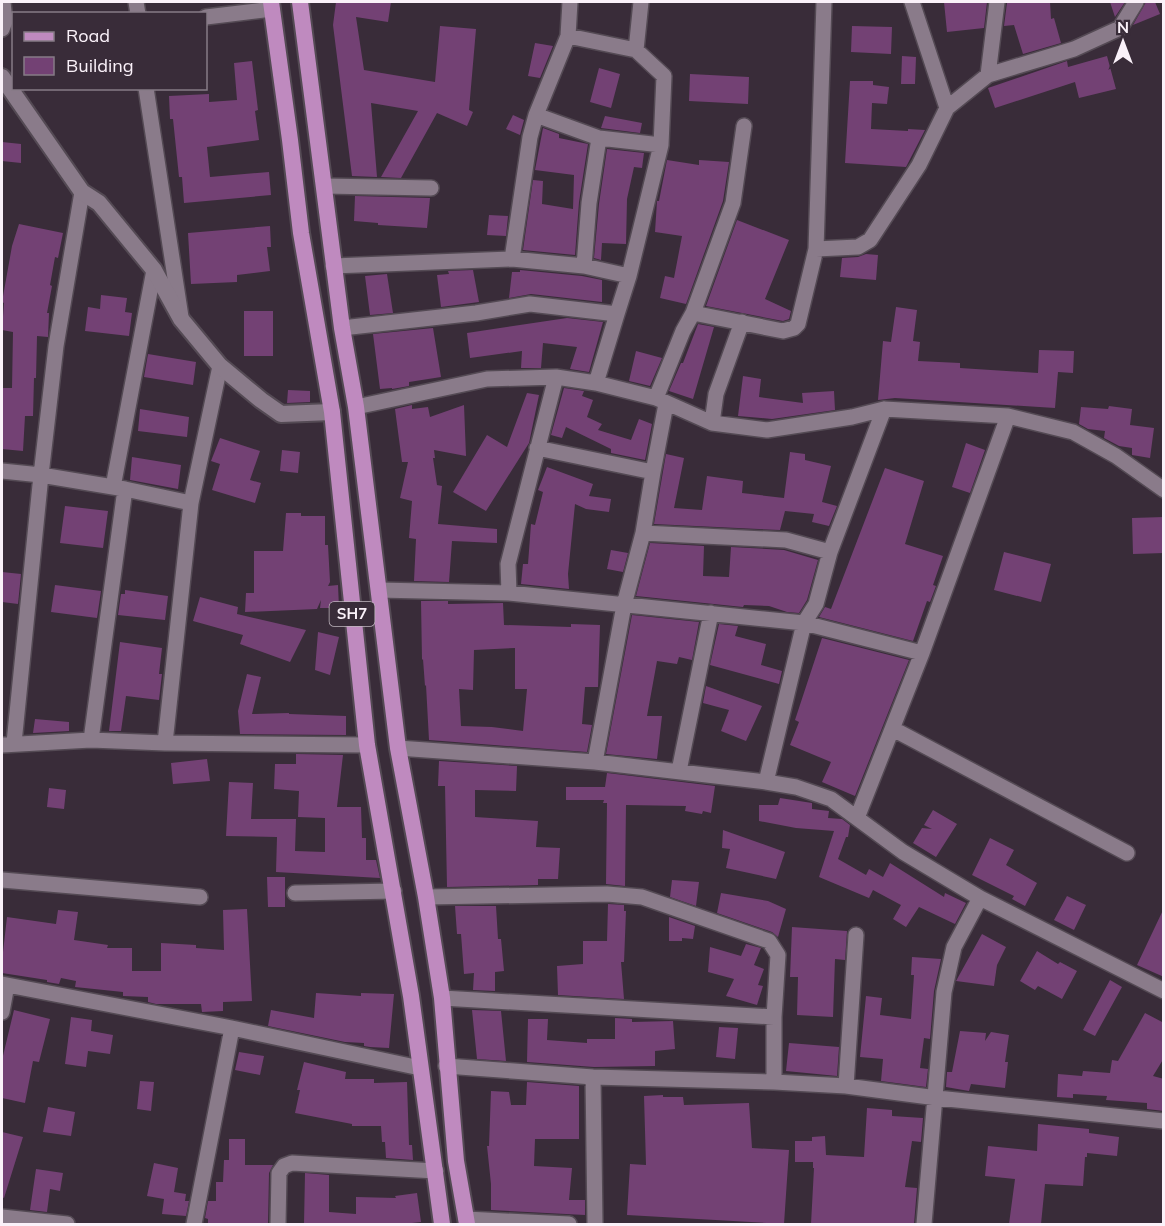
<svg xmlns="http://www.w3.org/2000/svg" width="1165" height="1226" viewBox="0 0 1165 1226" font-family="Mulish,sans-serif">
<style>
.building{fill:#734174;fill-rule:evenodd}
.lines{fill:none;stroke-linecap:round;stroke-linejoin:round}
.minor-casing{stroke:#544a54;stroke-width:18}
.tertiary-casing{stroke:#544a54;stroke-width:20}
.primary-casing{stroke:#544a54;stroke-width:20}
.minor{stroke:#8a7b8a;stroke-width:15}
.tertiary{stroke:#8a7b8a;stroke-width:16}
.primary{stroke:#bf8abf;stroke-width:16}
.labels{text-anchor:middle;stroke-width:5;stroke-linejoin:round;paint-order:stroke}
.shield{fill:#392c39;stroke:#c0b6bf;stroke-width:1.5}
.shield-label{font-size:15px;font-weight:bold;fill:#faf1f9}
</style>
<rect width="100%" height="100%" fill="#392c39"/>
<!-- building -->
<path class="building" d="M336 2H391L388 22 356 17 364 70 435 82 440 26 476 29 469 110 473 112 467 126 437 113 401 178 381 177 418 111 371 103 377 177 352 176 333 25Z
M944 2H987L984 28 947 32Z
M1110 2H1125L1115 17Z
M1146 2H1155L1160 14 1133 25Z
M1007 3 1050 2 1051 19 1054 18 1061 43 1023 54 1014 25 1004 26Z
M852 26 892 27 891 54 851 52Z
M535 43 553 46 540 78 528 76Z
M902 56 916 57 915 84H901Z
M1107 56 1116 89 1079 98 1075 82 995 108 988 88 1067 61 1068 67Z
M252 61 258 110 255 111 259 140 207 147 210 177 269 172 271 195 184 203 182 177H179L173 119H170L169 96 209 94V102L237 100 234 63Z
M599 68 620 74 611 108 590 102Z
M690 74 749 77 748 104 689 101Z
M850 81H873V85L889 87 887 104 872 103 871 129 908 131V129L925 130 906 167 845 163Z
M513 115 524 120 520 135 506 129Z
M605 116 642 123 640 133 601 128Z
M543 128 559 134V138L588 144 579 202 575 255 523 250 533 180 543 181 542 204 573 209 574 175 535 170Z
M2 142 21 144V163L2 161Z
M607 149 644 153 642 168 634 167 627 199 626 244 602 243 601 260 594 258 599 204Z
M667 160 699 165V160L729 162 723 201 686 304 660 298 665 276 674 278 682 236 655 232 657 201H659Z
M355 196 430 198 427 228 378 225V223L354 221Z
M489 215 508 216 506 236 487 235Z
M737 220 789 240 765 299 791 311 789 319 783 321 706 306Z
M19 224 63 233 58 258 55 257 50 285 52 286 47 313H49L48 337 37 336 36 378H34L33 416H25L23 451 2 449V388H12L13 332 2 330 4 303 2 302 12 246Z
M270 226 271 247H267L270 271 237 275V282L191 284 188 233Z
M866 254 878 255 876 280 840 277 842 258 858 257Z
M473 270 479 302 441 307 437 275 449 274 448 271Z
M520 270 582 276 602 280V302L531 294 509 298 512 272H520Z
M387 274 393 313 370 315 365 276Z
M101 295 127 298 125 312 132 313 129 336 85 331 88 307 100 309Z
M896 307 917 310 913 341 920 342 918 361 960 363V368L1038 373 1039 350 1074 351 1073 373 1058 372 1055 408 895 398 878 400 883 341 891 342Z
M244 311H273V356H244Z
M567 318 603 322 589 372 570 369 577 347 543 343 541 368H521L522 351 470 358 467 333Z
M698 324 714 327 693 399 669 391 681 363H683Z
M433 328 441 377 409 382V386L392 389V388L380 389 373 334Z
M636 351 662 358 650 386 629 381Z
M148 354 196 362 193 385 144 377Z
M743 376 761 379 759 397 803 403 802 393 834 391 835 410 772 419 738 416Z
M564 388 584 391 582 396 593 400 587 417 602 424 598 430 631 440 639 419 652 424 645 460 611 453V449L566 427 562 438 551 435Z
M288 390 310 391V402L287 403Z
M527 393 539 395 529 443 486 511 453 492 487 435 507 447Z
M412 405V409L428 407 430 417 464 405 466 456 434 450 435 458H433L437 485 442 486 438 524 497 529V543L452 541 449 582 414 581 416 539 409 538 412 501 400 498 408 462H402L395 409Z
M1109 406 1132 409 1130 425 1154 428 1150 458 1132 455V448L1119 446 1104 438 1105 431 1088 429 1079 424 1081 407 1108 409Z
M140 409 189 417 187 437 138 431Z
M220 438 260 451 250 480 261 483 255 503 212 490 220 464 211 461Z
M966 443 985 450 970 493 952 487Z
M282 450 300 452 298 473 280 471Z
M790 452 805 454V460L831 466 822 502 837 506 829 526 812 522 814 514 785 511 780 530 654 524 666 454 684 458 674 508 702 510 707 476 743 481 742 493 784 498Z
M132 457 181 465 178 489 130 480Z
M547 467 593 484 589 496 611 499 609 512 586 509 575 504 568 574 569 589 521 584 523 564H528L531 524 535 525 543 492 538 490Z
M885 468 924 481 905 544 943 556 933 585 936 586 930 602 927 601 913 641 819 617 825 607 831 609Z
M65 506 108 511 103 548 60 543Z
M286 513H301V516H325V545H328L330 582 328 586 338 585 339 608H320L321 600 317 609 245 612 246 593H254V551H283Z
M1164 517V553L1133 554 1132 518Z
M650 543 704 546 703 576 729 577 731 547 784 550 818 560 807 600 799 613 787 612 769 606 744 605 743 607 636 596Z
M611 550 628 553 623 572 607 569Z
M1004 552 1051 564 1041 602 994 590Z
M2 572 21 574 18 604 2 602Z
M55 585 101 591 97 618 51 612Z
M125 590 168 596 165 620 118 615 121 594H125Z
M200 597 238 607 237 614 306 630 290 662 240 644 243 635 193 621Z
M421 601H448V604L503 603 504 625 571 627V624L600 625 598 687H585L582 724 592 725 587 752 429 740 426 685 425 686 423 659 422 660ZM515 648V689H527L523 731 492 727 461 726 459 689 473 690 474 650Z
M632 615 699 622 692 660 679 657 677 664 657 661 647 716H662L657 759 606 754Z
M719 624 738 626 735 636 766 644 761 665 782 671 779 684 710 665Z
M318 632 339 637 330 675 315 670Z
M822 638 909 660 855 796 822 782 831 762 790 745 799 722 795 720Z
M120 642 162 648 159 674H162L159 700 126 696 121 731H109Z
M247 674 261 677 252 714 289 713V714L346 716V735L240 734 238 711Z
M706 686 762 706 746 741 721 731 729 710 703 703Z
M35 719 69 722V731L33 733Z
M296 754 343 755 337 807H361L362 838H366V860H376L380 878 276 872 277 837 226 836 229 782 253 783 251 819H296L295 851 325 852V818L298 817 299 791 274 789 275 764H296Z
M207 759 210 781 173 784 171 763Z
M439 761 517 766 516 791 475 790V817L538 821 536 847 560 848 558 879H538V885L447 887 445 786H438Z
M607 773 715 786 711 813 703 811 702 814 685 811 686 806 626 805 625 886 606 884 607 803H603L604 800H566V787H605Z
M49 788 66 790 64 809 47 807Z
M780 798 812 803V809L829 811 828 818 842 819 850 825 848 837H846L838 859 866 875 869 869 883 877 890 863 944 897 945 893 966 903 955 924 919 907 906 927 893 919 901 905 873 890 869 898 819 877 834 831 796 828 759 821V805H778Z
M933 810 957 824 936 857 913 843 922 828 932 829 924 825Z
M723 830 785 852 776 879 726 868 730 849 722 848Z
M990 838 1014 850 1006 865 1037 883 1025 906 1012 899 1014 896 972 875Z
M267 877H285V907H268Z
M672 880 699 882 696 906 670 897Z
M721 893 768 901 786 909 778 937 772 932 717 913Z
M1067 896 1086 905 1074 930 1054 920Z
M608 904 624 905V911H626L624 962H621L624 999 558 995 557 966 583 964V941H607Z
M455 906H496L498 939H501L504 971 495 972V991L473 990 474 973 464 974 461 934H457Z
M1164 908V977L1137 965Z
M247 909 252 1001 223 1002V1011L202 1012 201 1004H156L148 1002V997L123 996V992L75 987 76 981 61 978 59 984 47 982V980L2 973V951L3 952 7 917 56 924 58 910 78 912 74 940 108 945 107 948H132V971H161V943L196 945V948L224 950 223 910Z
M669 917 695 926 693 939 682 938V941H669Z
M792 927 847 931 845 960 835 959 833 1017 797 1015 798 977H790Z
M982 934 1006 947 997 965 994 986 956 981Z
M746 944 761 948 754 965 764 969 758 985 763 986 757 1005 726 996 734 979 708 972 710 947 741 956Z
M1037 951 1058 964 1060 962 1077 971 1062 999 1038 986 1035 990 1020 981Z
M912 957 941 959 934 991 930 1039 924 1038 920 1068 928 1069 926 1087 881 1081 883 1059 860 1057 866 996 882 998 880 1015 911 1019 914 975H911Z
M1110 980 1122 987 1095 1036 1083 1030Z
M316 993 361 996V993L394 994 389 1048 370 1047 364 1046V1043L345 1042 268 1026 271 1010 314 1018Z
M14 1010 50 1019 39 1062 33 1061 25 1103 2 1098V1060Z
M472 1010 501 1011 506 1061 477 1059Z
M1145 1013 1164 1023V1058L1153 1076 1164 1079V1111L1147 1109V1103L1106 1100 1107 1096 1073 1094V1098L1057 1097 1058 1074 1082 1076 1083 1071 1110 1073 1112 1060 1118 1061Z
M71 1017 92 1020 91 1031 113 1035 110 1054 88 1051 86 1067 65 1064Z
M615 1018 632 1019V1022L673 1021 675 1049 655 1051V1066L594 1067 527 1062 528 1019H548L547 1040 587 1043V1039H615Z
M719 1027 738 1028 735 1059 716 1057Z
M960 1031 986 1033 985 1041 991 1032 1009 1035 1005 1062H1008L1005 1088 971 1084 969 1091 946 1087 947 1072H952Z
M789 1043 839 1047 837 1076 786 1071Z
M239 1052 264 1056 260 1075 235 1070Z
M304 1062 346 1072 345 1079H374V1083L407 1082 409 1145H412L413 1160 386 1158 385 1142H382L381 1126H352V1124L295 1113 300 1090H297Z
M140 1081 154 1082 151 1111 137 1109Z
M527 1082 579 1086V1139H535L534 1166 572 1168 569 1200H585V1215L491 1210V1184L487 1146H489L491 1091 509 1092 511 1105H526Z
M663 1095V1097H683L684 1105 749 1103 752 1148 789 1150 784 1224 627 1215 630 1164 646 1165 644 1096Z
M48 1107 75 1112 71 1136 43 1132Z
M867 1108 892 1110V1116L923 1118 921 1142 912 1141 905 1187 917 1188 914 1224H811L814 1168H813V1162H795V1141H812V1137L825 1136 826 1155 864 1157Z
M1038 1124 1089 1129V1133L1119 1137 1117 1156 1087 1153V1157H1085L1083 1186 1045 1184 1041 1224H1009L1015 1179 985 1176 988 1146 1037 1151Z
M2 1132 23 1137 4 1198 2 1197Z
M229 1139H245V1165H273L269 1173 268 1224H208V1219L205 1218 208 1201H216V1182H223L224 1160H229Z
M154 1163 178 1168 174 1192 186 1194 185 1201H189L186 1216 162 1214 164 1199 147 1196Z
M36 1169 63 1173 60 1191 50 1189 47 1212 30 1210Z
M305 1173 329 1175V1212L356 1214V1197L396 1198 395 1196 417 1193 421 1222 403 1224H304Z"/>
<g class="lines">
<defs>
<path id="minor" d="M136 2 138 14
M912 2 947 108
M206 17 272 9
M2 29 5 21 3 2
M568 36 570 2
M636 50 641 2
M988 75 997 2
M146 88 181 317
M536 115 599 138 661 145
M324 186 431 188
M816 249 858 247 870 240 919 165 947 108 988 75 1074 49 1120 28 1136 2
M512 259 530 137 536 115 568 36 636 50 664 76 661 145 629 276 617 314
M333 266 512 259 584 266 629 276
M584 266 589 203 599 138
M693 313 783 331 794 328 798 324 816 249 824 2
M342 328 476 313 530 304 617 314 596 383
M656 398 683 331 693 313 733 203 744 126
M356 407 487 379 556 377 596 383 656 398 712 423 767 430 852 417 884 409 1008 416 1073 432 1116 456 1164 490
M712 423 716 394 742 322
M537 448 653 472
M2 471 41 475 56 346 82 192
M113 487 154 270
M643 533 786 540 830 552
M379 590 509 593 804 623 922 653
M509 593 508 564 556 377
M893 729 1127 853
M91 740 125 489 191 503
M14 743 41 475 125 489
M165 743 367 745
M2 745 91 740 165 743 191 503 220 366
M398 748 595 762 766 782 796 787 831 799 903 852 980 898
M595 762 624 605 643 533 653 472 666 404
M679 771 711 613
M766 782 804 623 816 604 830 552 884 409
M857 818 922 653 1008 416
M2 880 200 897
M295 893 394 891
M426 897 607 894 642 897 769 941 778 955 774 1017 442 998
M2 984 232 1028 420 1068
M2 1012 7 985
M446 1066 593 1077 774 1082 846 1086 937 1098 1164 1121
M593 1077 595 1224
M774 1082V1017
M846 1086 856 935
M2 1217 67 1224
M466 1219 569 1224
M194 1224 232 1028
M278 1224 279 1173 284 1166 292 1163 436 1171
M924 1224 944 992 954 947 980 898 1164 991"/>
<path id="tertiary" d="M2 77 82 192 99 203 154 270 181 319 220 366 261 400 281 414 332 412"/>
<path id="primary" d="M271 2 290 140 301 233 332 412 367 745 411 996 442 1224
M300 2 342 328 356 407 398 748 426 897 442 998 456 1161 467 1224"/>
</defs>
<!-- minor casing -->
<use href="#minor" class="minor-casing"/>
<!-- tertiary casing -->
<use href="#tertiary" class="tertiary-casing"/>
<!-- primary casing -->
<use href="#primary" class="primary-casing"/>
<!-- minor -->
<use href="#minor" class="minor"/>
<!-- tertiary -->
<use href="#tertiary" class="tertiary"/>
<!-- primary -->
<use href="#primary" class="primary"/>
</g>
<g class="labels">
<!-- shield labels -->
<rect class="shield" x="329.5" y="602" width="45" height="24" rx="4.5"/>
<g class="shield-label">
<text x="352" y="619">SH7</text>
</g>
</g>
<!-- border -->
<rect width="1165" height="1226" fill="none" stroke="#faf1f9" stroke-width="6"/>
<!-- legend -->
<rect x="12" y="12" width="195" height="78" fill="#392c39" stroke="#867b86" stroke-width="1.5"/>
<rect x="24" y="32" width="30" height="9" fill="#bf8abf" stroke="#867b86" stroke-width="1.5"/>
<text x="66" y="42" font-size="18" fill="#faf1f9">Road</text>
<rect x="24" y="57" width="30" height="18" fill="#734174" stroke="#867b86" stroke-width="1.5"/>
<text x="66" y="72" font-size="18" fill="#faf1f9">Building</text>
<!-- north arrow -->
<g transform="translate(1123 42)" stroke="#392c39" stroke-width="4.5" paint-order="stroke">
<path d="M0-4.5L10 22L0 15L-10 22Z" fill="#faf1f9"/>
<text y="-9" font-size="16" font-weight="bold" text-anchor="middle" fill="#faf1f9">N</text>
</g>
</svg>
